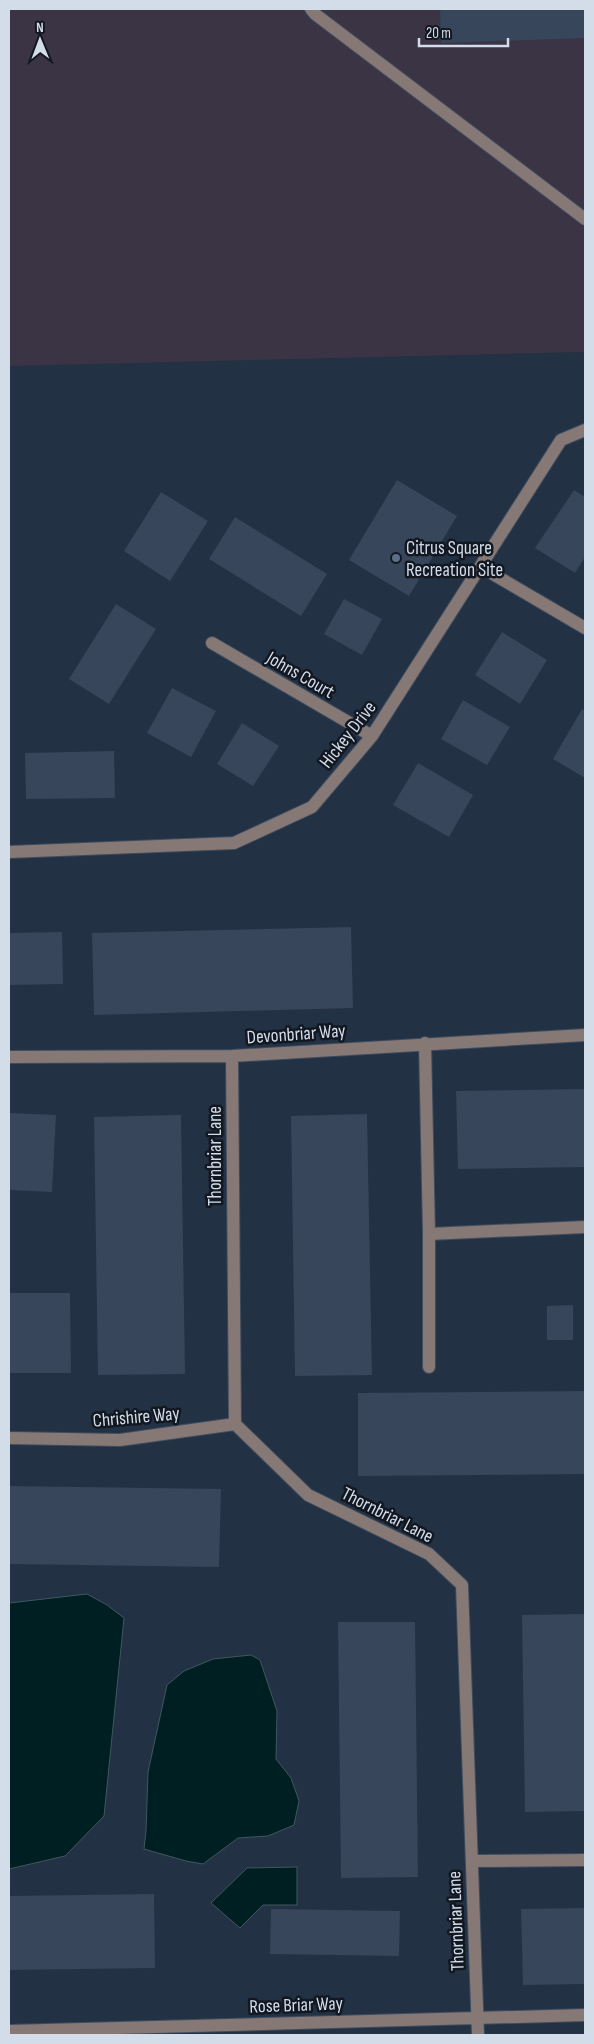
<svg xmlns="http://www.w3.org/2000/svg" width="594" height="2044" viewBox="0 0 594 2044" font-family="'Sofia Sans Condensed',sans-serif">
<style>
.commercial{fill:#3a3444}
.water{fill:#001f22;stroke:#3f585e}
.building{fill:#37465b}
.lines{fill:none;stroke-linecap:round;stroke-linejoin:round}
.minor-casing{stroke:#3e4c5e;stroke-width:14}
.minor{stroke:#867875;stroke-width:12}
.service-dot{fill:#5c6f8a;stroke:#121821;stroke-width:2}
.labels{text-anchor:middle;stroke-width:5;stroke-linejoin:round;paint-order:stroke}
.poi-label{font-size:19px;fill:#d3dce9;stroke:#121821;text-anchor:start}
.street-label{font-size:19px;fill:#d3dce9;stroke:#121821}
</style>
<rect width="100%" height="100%" fill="#223144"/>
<!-- commercial -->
<path class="commercial" d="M9 9H585V352L9 366Z"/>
<!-- water -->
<path class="water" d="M87 1594 107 1605 124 1618 104 1816 65 1856 9 1869V1603Z
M251 1655 260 1660 277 1711 276 1759 291 1778 299 1801 294 1825 268 1836 238 1838 203 1864 186 1861 144 1849 146 1831 148 1772 167 1685 184 1671 213 1659Z
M297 1867V1905H263L240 1928 211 1903 247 1868Z"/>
<!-- building -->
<path class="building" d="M440 9H585V38L441 43Z
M397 480 457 516 409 596 349 560Z
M574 490 585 497V557L575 573 535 548Z
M161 492 208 521 170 581 124 551Z
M235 517 327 574 301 616 209 559Z
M344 599 382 619 362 655 324 634Z
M116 604 156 629 109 704 69 679Z
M502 632 547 660 520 704 475 675Z
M172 688 216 711 191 757 147 733Z
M463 700 510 727 487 765 441 739Z
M582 709 585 711V778L553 759Z
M242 723 279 746 253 786 217 764Z
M114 751 115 798 26 799 25 753Z
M418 763 473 795 449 837 393 805Z
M351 927 353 1008 94 1015 92 933Z
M62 932 63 984 9 985V933Z
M585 1089V1167L458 1169 456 1091Z
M9 1113 56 1115 52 1192 9 1190Z
M367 1114 372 1375 295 1376 291 1116Z
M181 1115 185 1374 98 1375 94 1117Z
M9 1293H70L71 1373H9Z
M573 1305V1340H547V1306Z
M585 1391V1474L358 1476V1393Z
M9 1486 221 1489 219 1567 9 1564Z
M585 1614V1811L525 1812 522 1615Z
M338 1622H415L418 1877 341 1878Z
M154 1894 155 1968 9 1970V1896Z
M585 1908V1984L523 1985 521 1909Z
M271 1909 400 1911 399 1956 270 1954Z"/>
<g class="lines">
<defs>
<path id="minor" d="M311 9 315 14 585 219
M481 567 585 628
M212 643 372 736
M9 852 234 843 312 807 372 736 561 440 585 430
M425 1043 429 1234V1367
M232 1056 235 1424 308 1495 429 1554 462 1585 478 2035
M9 1057 232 1056 585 1035
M429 1234 585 1227
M9 1438 120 1440 235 1424
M472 1861 585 1860
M9 2031 585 2015"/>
</defs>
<!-- minor casing -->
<use href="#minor" class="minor-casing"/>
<!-- minor -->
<use href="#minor" class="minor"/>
</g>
<!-- markers -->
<circle class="service-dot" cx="396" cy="558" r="5"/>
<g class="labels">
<!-- poi labels -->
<g class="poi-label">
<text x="406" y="554">Citrus Square<tspan x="406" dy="22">Recreation Site</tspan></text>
</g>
<!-- street labels -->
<g class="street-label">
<text transform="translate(301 674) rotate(30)" y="7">Johns Court</text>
<text transform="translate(347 734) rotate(-52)" y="7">Hickey Drive</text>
<text transform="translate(296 1033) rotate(-4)" y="7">Devonbriar Way</text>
<text transform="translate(214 1156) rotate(-90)" y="7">Thornbriar Lane</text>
<text transform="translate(136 1416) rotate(-5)" y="7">Chrishire Way</text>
<text transform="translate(388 1514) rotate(27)" y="7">Thornbriar Lane</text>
<text transform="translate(455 1921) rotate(-92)" y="7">Thornbriar Lane</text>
<text transform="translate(296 2004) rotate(-2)" y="7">Rose Briar Way</text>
</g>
</g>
<!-- border -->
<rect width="594" height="2044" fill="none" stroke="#d3dce9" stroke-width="20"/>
<!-- north arrow -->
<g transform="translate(40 40) rotate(359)" stroke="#121821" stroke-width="4" paint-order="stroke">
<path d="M0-4L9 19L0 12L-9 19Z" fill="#d3dce9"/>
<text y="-8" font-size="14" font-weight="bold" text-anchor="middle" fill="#d3dce9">N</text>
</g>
<!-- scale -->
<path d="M419 38v8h89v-8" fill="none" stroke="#d3dce9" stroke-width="2.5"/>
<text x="426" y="38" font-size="15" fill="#d3dce9" stroke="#121821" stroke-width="4" paint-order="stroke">20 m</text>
</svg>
